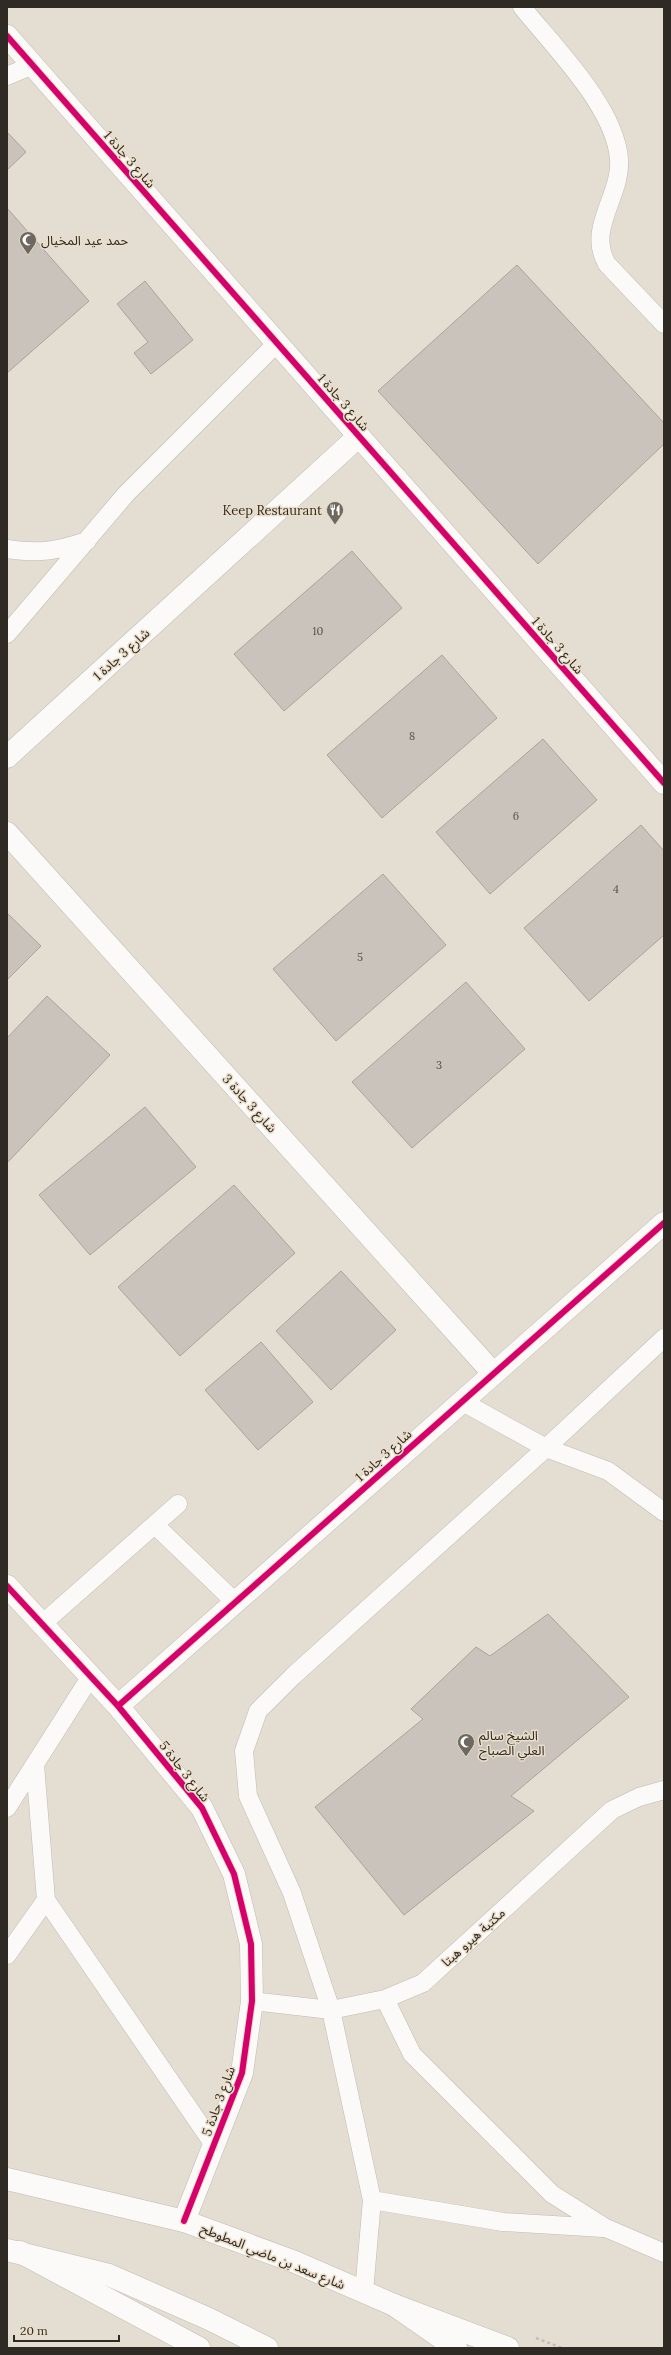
<svg xmlns="http://www.w3.org/2000/svg" width="671" height="2355" viewBox="0 0 671 2355" font-family="Lora,'Noto Sans Arabic',serif">
<style>
.building{fill:#c9c3bb;stroke:#a9a49c}
.lines{fill:none;stroke-linecap:round;stroke-linejoin:round}
.service-casing{stroke:#c0bbb2;stroke-width:19}
.minor-casing{stroke:#c0bbb2;stroke-width:23}
.tertiary-casing{stroke:#c0bbb2;stroke-width:23}
.trunk-casing{stroke:#c0bbb2;stroke-width:23}
.path{stroke:#c0bebb;stroke-width:2.5;stroke-dasharray:3 3;stroke-linecap:butt}
.service{stroke:#fbfaf8;stroke-width:18}
.minor{stroke:#fbfaf8;stroke-width:22}
.tertiary{stroke:#fbfaf8;stroke-width:22}
.trunk{stroke:#fbfaf8;stroke-width:22}
.cycleway-casing{stroke:#ebdeca;stroke-width:8}
.cycleway{stroke:#d6006c;stroke-width:6}
.labels{text-anchor:middle;stroke-width:3;stroke-linejoin:round;paint-order:stroke}
.number-label{font-size:11px;fill:#565049}
.street-label{font-size:13px;fill:#2f2a23;stroke:#ebdeca}
.poi-label{font-size:13px;fill:#2f2a23;stroke:#ebdeca;text-anchor:start}
</style>
<rect width="100%" height="100%" fill="#e3ddd2"/>
<!-- building -->
<path class="building" d="M7 132 26 152 7 170Z
M7 208 89 301 7 373Z
M517 265 664 423V444L538 564 378 391Z
M145 281 193 340 151 374 134 353 148 342 117 304Z
M352 551 402 608 284 711 234 654Z
M442 655 497 718 382 818 327 755Z
M543 739 597 800 490 894 436 832Z
M641 825 664 851V935L589 1001 524 928Z
M383 874 446 945 336 1041 273 969Z
M7 913 41 946 7 980Z
M466 982 525 1049 412 1148 352 1082Z
M47 996 110 1055 7 1163V1038Z
M145 1107 196 1167 90 1255 39 1195Z
M234 1185 295 1253 180 1356 118 1287Z
M341 1271 396 1330 331 1390 276 1331Z
M261 1342 313 1402 258 1450 205 1390Z
M548 1614 629 1697 511 1796 534 1811 404 1915 315 1807 423 1719 411 1709 476 1647 490 1656Z"/>
<g class="lines">
<defs>
<path id="service" d="M522 7C554 47 615 107 619 159 622 196 586 228 607 264L664 324
M7 76 33 65
M7 549C40 554 56 551 87 541
M7 634 126 494 277 343
M461 1401 546 1448 608 1471 664 1512
M155 1525 235 1602
M42 1624 178 1504
M35 1765 46 1900 214 2145
M7 1808 91 1676
M7 1955 46 1900
M385 1999 412 2054 552 2194 606 2228 664 2253
M252 2001 331 2010 385 1999 423 1983 612 1810 639 1797 664 1790
M372 2200 503 2222 603 2228
M364 2292 372 2200 331 2010 292 1893 248 1796 244 1751 258 1711 293 1676 546 1448 664 1338"/>
<path id="minor" d="M7 36 664 783
M7 757 359 436
M7 833 493 1373
M7 1586 118 1706 202 1808 234 1874 251 1944 252 2001 242 2073 184 2221
M118 1706 664 1223"/>
<path id="tertiary" d="M7 2179 184 2221 295 2262 394 2305 456 2348
M7 2250 109 2275 209 2319 267 2348"/>
<path id="trunk" d="M20 2252 199 2348
M394 2305 508 2348"/>
</defs>
<!-- service casing -->
<use href="#service" class="service-casing"/>
<!-- minor casing -->
<use href="#minor" class="minor-casing"/>
<!-- tertiary casing -->
<use href="#tertiary" class="tertiary-casing"/>
<!-- trunk casing -->
<use href="#trunk" class="trunk-casing"/>
<!-- path -->
<path class="path" d="M536 2338 562 2348"/>
<!-- service -->
<use href="#service" class="service"/>
<!-- minor -->
<use href="#minor" class="minor"/>
<!-- tertiary -->
<use href="#tertiary" class="tertiary"/>
<!-- trunk -->
<use href="#trunk" class="trunk"/>
<defs>
<path id="cycleway" d="M7 36 664 783
M7 1586 118 1706 202 1808 234 1874 251 1944 252 2001 242 2073 184 2221
M118 1706 664 1223"/>
</defs>
<!-- cycleway casing -->
<use href="#cycleway" class="cycleway-casing"/>
<!-- cycleway -->
<use href="#cycleway" class="cycleway"/>
</g>
<!-- icons -->
<defs>
<symbol id="mosque-pin" viewBox="-11 -11 22 30"><path d="M0 17L-7.5 6A9.5 9.5 0 1 1 7.5 6Z" fill="#6e6960" stroke="#ebdeca"/><path d="M3.5-4.9A6 6 0 1 0 3.5 4.9A5 5 0 1 1 3.5-4.9Z" fill="#fff"/></symbol>
<symbol id="restaurant-pin" viewBox="-11 -11 22 30"><path d="M0 17L-7.5 6A9.5 9.5 0 1 1 7.5 6Z" fill="#6e6960" stroke="#ebdeca"/><path d="M-5-6h1v4h1v-4h1v4h1v-4h1v5L-1.5 .5V6h-2V.5L-5-1ZM5-6V6H3V1.5H1.5Q1.5-4 5-6Z" fill="#fff"/></symbol>
</defs>
<g fill-rule="evenodd">
<use href="#mosque-pin" x="18" y="230" width="20" height="27"/>
<use href="#restaurant-pin" x="325" y="500" width="20" height="27"/>
<use href="#mosque-pin" x="456" y="1732" width="20" height="27"/>
</g>
<g class="labels">
<!-- number labels -->
<g class="number-label">
<text x="318" y="635">10</text>
<text x="412" y="740">8</text>
<text x="516" y="820">6</text>
<text x="616" y="893">4</text>
<text x="360" y="961">5</text>
<text x="439" y="1069">3</text>
</g>
<!-- street labels -->
<g class="street-label">
<text transform="translate(130 159) rotate(49)" y="5">شارع 3 جادة 1</text>
<text transform="translate(344 402) rotate(49)" y="5">شارع 3 جادة 1</text>
<text transform="translate(558 645) rotate(49)" y="5">شارع 3 جادة 1</text>
<text transform="translate(121 654) rotate(-42)" y="5">شارع 3 جادة 1</text>
<text transform="translate(250 1103) rotate(48)" y="5">شارع 3 جادة 3</text>
<text transform="translate(383 1455) rotate(-42)" y="5">شارع 3 جادة 1</text>
<text transform="translate(185 1771) rotate(52)" y="5">شارع 3 جادة 5</text>
<text transform="translate(473 1937) rotate(-42)" y="5">مكتبة هيرو هبتا</text>
<text transform="translate(218 2101) rotate(-70)" y="5">شارع 3 جادة 5</text>
<text transform="translate(273 2256) rotate(22)" y="5">شارع سعد بن ماضي المطوطح</text>
</g>
<!-- poi labels -->
<g class="poi-label">
<text x="41" y="245">حمد عيد المخيال</text>
<text x="322" y="515" text-anchor="end">Keep Restaurant</text>
<text x="479" y="1740">الشيخ سالم<tspan x="479" dy="15">العلي الصباح</tspan></text>
</g>
</g>
<!-- border -->
<rect width="671" height="2355" fill="none" stroke="#2f2a23" stroke-width="16"/>
<!-- scale -->
<path d="M14 2335v6h105v-6" fill="none" stroke="#2f2a23" stroke-width="2"/>
<text x="20" y="2335" font-size="12" fill="#2f2a23" stroke="#ebdeca" stroke-width="3" paint-order="stroke">20 m</text>
</svg>
